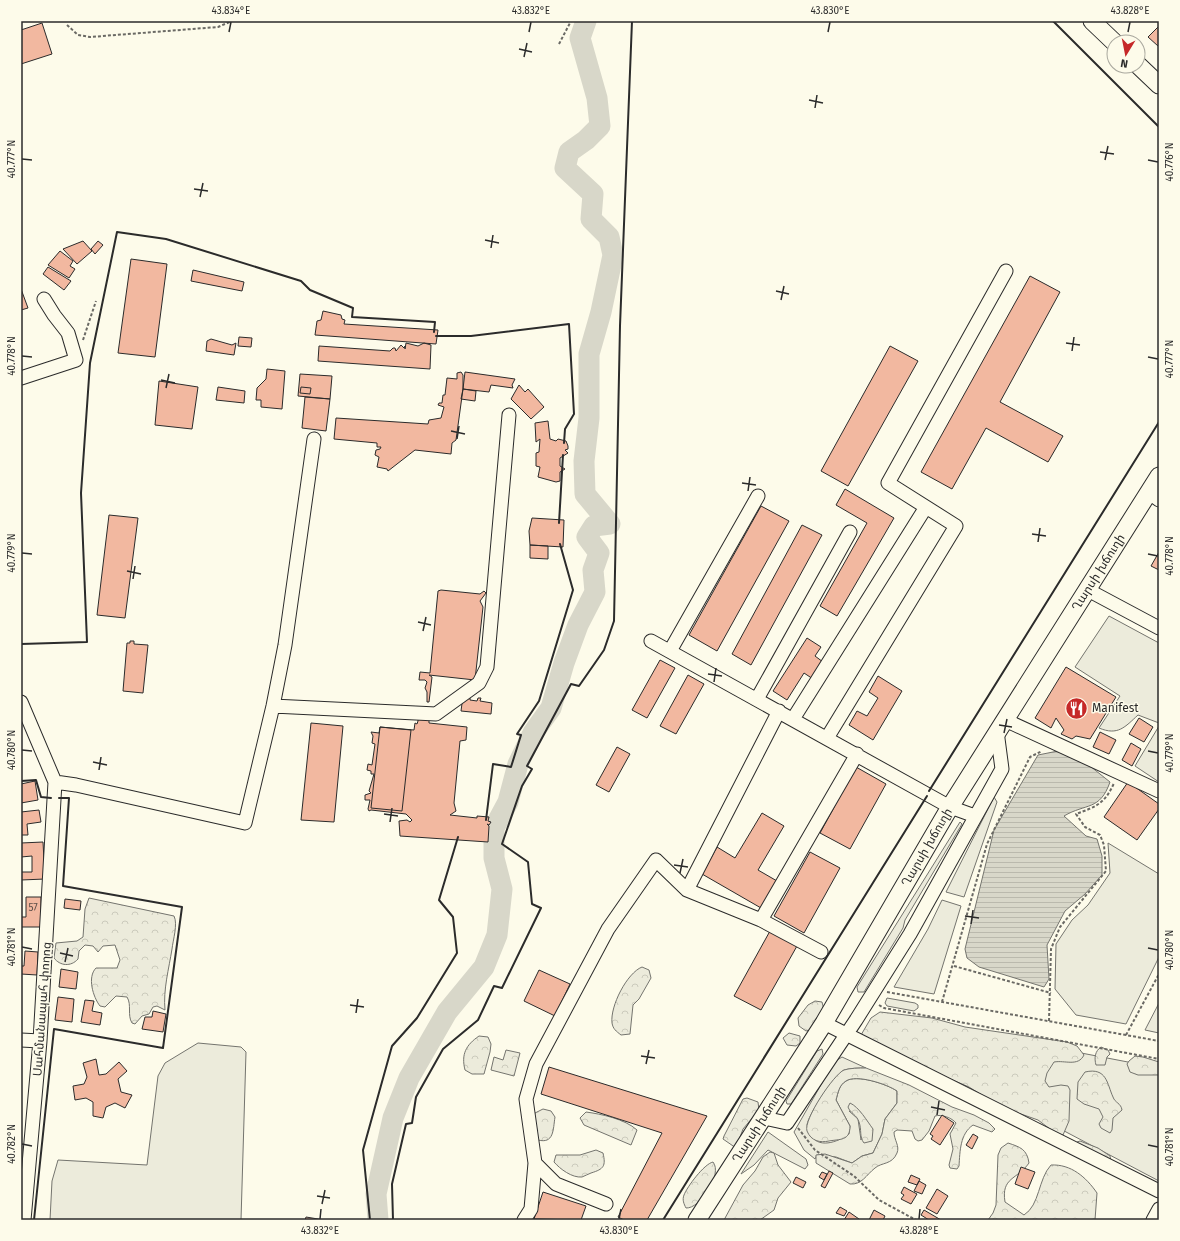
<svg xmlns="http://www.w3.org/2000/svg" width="1180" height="1241" viewBox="0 0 1180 1241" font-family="'Fira Sans','Noto Sans Armenian',sans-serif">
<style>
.grass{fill:#ecebdb;stroke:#74746e;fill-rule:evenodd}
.forest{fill:url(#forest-crowns);stroke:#74746e}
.water{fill:url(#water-rules);stroke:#74746e}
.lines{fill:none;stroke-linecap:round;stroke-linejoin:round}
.river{stroke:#d8d7c9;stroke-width:21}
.building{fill:#f2b8a0;stroke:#2b2b2b}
.minor-casing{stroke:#2b2b2b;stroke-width:15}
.major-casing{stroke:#2b2b2b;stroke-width:19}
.path{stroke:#6a6964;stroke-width:2;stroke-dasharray:3 2;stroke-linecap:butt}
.minor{stroke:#fdfbea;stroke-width:13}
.major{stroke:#fdfbea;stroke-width:17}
.wall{stroke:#2b2b2b;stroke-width:2}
.ticks{fill:none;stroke:#2b2b2b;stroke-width:1.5}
.labels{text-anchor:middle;stroke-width:3;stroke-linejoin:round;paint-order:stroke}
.number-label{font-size:10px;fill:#5d4e48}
.street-label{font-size:12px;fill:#2b2b2b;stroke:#fdfbea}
.poi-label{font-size:12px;fill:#2b2b2b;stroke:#fdfbea;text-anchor:start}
.neatline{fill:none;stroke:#2b2b2b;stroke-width:1.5}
.ticks-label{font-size:10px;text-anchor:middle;fill:#2b2b2b}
</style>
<defs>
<pattern id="forest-crowns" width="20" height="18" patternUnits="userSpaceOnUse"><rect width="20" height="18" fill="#ecebdb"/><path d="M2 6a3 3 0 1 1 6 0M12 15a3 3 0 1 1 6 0" fill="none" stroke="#cbcabc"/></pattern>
<pattern id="water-rules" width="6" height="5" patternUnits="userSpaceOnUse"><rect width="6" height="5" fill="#d8d7c9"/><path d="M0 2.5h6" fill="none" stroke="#bab9ad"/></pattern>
</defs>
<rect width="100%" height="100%" fill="#fdfbea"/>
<!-- grass -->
<path class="grass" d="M1109 616 1159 643V723L1138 715C1125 727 1118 736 1099 728L1120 696 1075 667Z
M1159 726V782L1135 766Z
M994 797 997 802 964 897 946 892Z
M960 822 962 824 905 920 903 928 864 992H858L857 987Z
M1108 843 1159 874V957L1126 1024 1076 1015 1055 989 1056 944 1072 920 1088 905 1110 873Z
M942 900 961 906 934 994 894 987 928 929Z
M887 998 915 1003 918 1005V1008L914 1011 887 1006 885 1003Z
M1159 1003V1033L1145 1030Z
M884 1015 1159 1068V1181L977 1085Z
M198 1043 241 1047 246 1052 241 1220H50L52 1181 58 1160 147 1165 158 1076 165 1063Z
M822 1049 823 1054 791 1104H787L786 1101 817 1051Z
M842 1057 866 1068C859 1068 851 1068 844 1070 835 1074 808 1115 807 1125 807 1127 809 1131 810 1133 817 1150 838 1142 849 1134L850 1126 836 1100C838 1093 839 1085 846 1081 856 1074 887 1084 897 1091V1103L885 1119 882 1134 873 1153 862 1156 852 1163 836 1157 817 1155 815 1159 804 1150 794 1132 834 1062ZM849 1111H859C867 1123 865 1126 861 1140L858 1119Z
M768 1132 806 1159 808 1165 805 1169 768 1150 754 1165 741 1174Z"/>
<!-- forest -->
<path class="forest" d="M89 898 174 916C178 924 173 940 172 949 169 968 163 990 165 1010L157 1006 153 1007 149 1014 142 1016 135 1024 132 1023C127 1015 132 1005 127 997L116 996 105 1007 100 1006C93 997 87 977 96 968H117L120 960 115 945 103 946 98 952 93 946 85 945 79 951 78 959C71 967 60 966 54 958L56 943 77 941 83 937 85 909Z
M642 967 649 970 651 978 639 999 633 1005 630 1034 621 1035C616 1031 613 1029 612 1023 610 1006 627 973 642 967Z
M815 1001 822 1002 824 1010 817 1028 806 1031 799 1026 798 1018 808 1005Z
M880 1012 932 1018 965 1027 1067 1042 1077 1046 1084 1055C1078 1067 1065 1060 1054 1062L1047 1073 1045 1081 1049 1087 1061 1085 1068 1086 1070 1090 1069 1121 1063 1135H1058L1038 1120 1001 1107 969 1087 929 1070 861 1035 871 1018Z
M789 1033 800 1036V1043L796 1046 787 1045 783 1038Z
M479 1036 488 1037 491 1044 490 1052 484 1074H472L465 1070C461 1054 466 1045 479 1036Z
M1101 1047 1108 1050 1110 1054 1107 1057 1105 1065H1096C1094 1058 1095 1051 1101 1047Z
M506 1050 520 1053 514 1076 491 1070 494 1057 503 1060Z
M1135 1056 1143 1057 1159 1062V1075H1138L1130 1072 1127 1064 1129 1061Z
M866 1068 909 1085 952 1107 974 1115 989 1123 995 1129 992 1132 973 1125C960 1134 960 1151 959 1166L957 1169 950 1168 949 1165 953 1149 950 1134 956 1123C952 1118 942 1114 935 1116L929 1131 922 1140 918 1141 915 1139 912 1131 897 1130 894 1132C894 1140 900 1146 897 1153 892 1165 882 1162 875 1168 866 1175 862 1185 850 1184L816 1163V1155L825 1154 852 1163 862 1156 873 1153 882 1134 885 1119 897 1103V1091C887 1084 856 1074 846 1081 839 1085 838 1093 836 1100L850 1126C850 1141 840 1139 829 1141 820 1143 811 1141 807 1131 803 1120 834 1074 844 1070 850 1068 859 1068 866 1068Z
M1085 1072C1107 1067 1107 1084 1113 1097 1115 1103 1121 1103 1122 1110L1113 1118 1112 1130 1110 1133 1101 1128 1099 1124 1103 1117 1099 1109 1084 1104 1077 1099 1078 1082Z
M747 1098 758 1102 759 1110 743 1129 736 1148 723 1139 724 1136 743 1099Z
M850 1103C859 1107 867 1121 873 1129L872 1141 864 1143C859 1137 862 1130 859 1122 857 1115 850 1113 848 1107Z
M543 1109 551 1111 555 1117C553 1130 554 1144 538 1140L531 1120 535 1113Z
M586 1112C601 1114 625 1119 637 1130L631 1145 584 1125 580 1118Z
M1080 1141 1098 1148 1110 1156 1111 1161 1079 1146 1077 1142Z
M1008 1143C1020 1147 1027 1149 1029 1163 1017 1180 1001 1177 1005 1202L1024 1215C1040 1205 1038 1179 1051 1165 1071 1164 1086 1177 1097 1193L1095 1220H988L993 1213 996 1205 998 1155 1001 1148Z
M596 1150 603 1153C606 1166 604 1169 591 1173 588 1174 585 1176 582 1177 572 1178 560 1169 554 1162L556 1155H580Z
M770 1152 774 1153 778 1165 791 1182 778 1198 774 1210 760 1220H724L743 1185 755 1171 763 1157Z
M713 1162C723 1174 700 1209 686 1208 684 1204 682 1200 684 1195 687 1187 704 1164 713 1162Z"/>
<!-- water -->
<path class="water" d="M1063 750 1080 758 1110 782C1100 811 1086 803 1064 816L1086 836 1097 839 1102 856V875L1085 894 1065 911 1047 945 1049 979 1044 987 979 967 967 958 965 949 994 830 1038 755Z"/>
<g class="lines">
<!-- river -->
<path class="river" d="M378 1220 376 1194 393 1118 409 1078 447 1012 484 967 497 935 502 889 494 858V828L508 802 518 764 533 733 551 708 564 663 578 625 595 592 593 570 599 553 587 537 594 526 610 524 585 494 584 461 589 418V354L601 312 613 255 609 237 591 219 593 194 565 168 569 152 586 140 600 126 597 98 580 38 586 21"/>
</g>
<!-- building -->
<path class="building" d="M42 23 52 54 21 64V30Z
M1159 26V45L1158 46 1148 37Z
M83 241 92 251 77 264 63 249Z
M98 241 103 245 95 254 91 249Z
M60 251 73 261 70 266 75 269 69 278 48 265Z
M131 259 167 264 155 357 118 353Z
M48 267 71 281 64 290 43 274Z
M193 270 244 282 242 291 191 281Z
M1030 276 1060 292 1000 402 1063 436 1048 462 986 428 952 489 921 472Z
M21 289 28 308 21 310Z
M323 311 341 315 342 319 345 320 344 324 438 330 436 344 315 335 317 321 321 320Z
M239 337 252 338 251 347 238 346Z
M211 339 232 345 236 343 234 355 206 351 207 341Z
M406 343 418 346 424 343 431 345 430 369 318 361 319 346 390 351 393 348H395L396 351 401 345 404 348 405 346V349Z
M890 346 918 361 848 486 821 471Z
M267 369 285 371 282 409 261 407V400H256L257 388 266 379Z
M461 372 463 375V389L456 440 452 443 451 454 415 450 388 471 387 469 377 467 379 457 375 455 376 450 380 449 381 447H377V443L334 439 336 418 428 424 429 420 441 418 444 407 438 405 439 403H442L443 395H445L447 378 457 379V373Z
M465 372 515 379 512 385 513 388 491 385 489 392 463 389Z
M300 374 332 376 330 399 298 396Z
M159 381 198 387 192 429 155 425Z
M519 385 525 392 528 389 544 407 531 419 511 399Z
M218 387 245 391 244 403 216 400Z
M301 387 311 388 310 394 300 393Z
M463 389 476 391 475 401 461 399Z
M305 397 330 399 326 431 302 428Z
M548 421 550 439 556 441 558 439 566 441 568 446V449L565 450 568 453 560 458V466L565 469 560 472V481L556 482 538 477 540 467 536 466V453L539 452 540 439 536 442 535 423Z
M845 489 894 518 837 616 820 606 867 523 836 505Z
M761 506 789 521 717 651 689 635Z
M109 515 138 518 125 618 97 615Z
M532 518 564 520 563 547 530 545 529 531Z
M802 525 822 535 751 665 732 654Z
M530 545 548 546V559L530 558Z
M1159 552V570L1151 566Z
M441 590 480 594 484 591 486 593 480 601 483 607 475 680 429 675 432 677 429 702H427V692L425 688 427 682 425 680H419L420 672 430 673 438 591Z
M807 638 821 647 815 656 823 662 813 679 804 673 787 700 773 691Z
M130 641H134V644L148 645 143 693 123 691 127 643H130Z
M660 660 675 668 647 718 632 710Z
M1066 667 1116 697 1090 739 1076 736 1072 739 1061 734 1064 730 1056 718 1051 728 1035 718Z
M688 675 704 684 676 734 660 726Z
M878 676 902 691 873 740 849 725 857 711 867 716 878 698 869 692Z
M463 696 470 697V700L477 701 478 698H481L480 701 492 703 491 714 461 711Z
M418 718 429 719V723L467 727 466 740 460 741 454 803 456 811 450 815 477 818V816L489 817 488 821 491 822 489 825 487 824 489 826 488 842 400 836 399 821 407 820 410 822 412 820 406 814 371 810 369 811 368 809 370 800H365V795L371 793 369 791 374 774H371V771L367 770 368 764 372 765 375 744 372 743 373 736 371 732 379 733 380 727 414 730 415 723 417 724 418 721Z
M1139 718 1153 727 1144 742 1129 734Z
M311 723 343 726 334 822 301 820Z
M380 727 411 730 402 811 371 808Z
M1100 732 1116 740 1109 754 1093 747Z
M1131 743 1141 749 1132 766 1122 760Z
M617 747 630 754 609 792 596 785Z
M856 767 886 784 850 849 820 833Z
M35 781 38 800 21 803V784Z
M1128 782 1159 804V809L1137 840 1104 817Z
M39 810 41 822 27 824 28 835H21V812Z
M762 813 784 826 758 870 777 881 761 908 702 874 717 847 735 858Z
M43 842 45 879 21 880V872H32V856L21 857V843Z
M810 852 840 868 804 933 774 916Z
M26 897H41V927H21V917H26Z
M65 899 81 901 80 910 64 908Z
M770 931 797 946 761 1010 734 996Z
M25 951 38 952 37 975 21 974V966H24Z
M61 969 78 972 76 989 59 987Z
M539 970 570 984 555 1016 524 1001Z
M58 997 74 999 72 1022 55 1020Z
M85 1000 94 1001 92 1011 102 1013 100 1025 81 1022Z
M153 1011 166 1014 163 1032 142 1029 145 1017H152Z
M96 1059 99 1075 106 1074 119 1062 127 1071 118 1079 121 1092 132 1095 125 1108 115 1103 106 1107 103 1118 93 1116V1102L86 1098 75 1100 73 1086 84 1084 87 1077 83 1063Z
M549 1067 707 1116 647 1220H624L618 1217 662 1133 541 1094Z
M942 1115 954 1123 940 1145 931 1139 933 1136 930 1134Z
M973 1134 978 1137 972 1149 966 1145Z
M1021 1167 1035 1172 1028 1189 1015 1184Z
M829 1171 833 1173 825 1188 821 1186Z
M822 1172 827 1174 824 1180 819 1177Z
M911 1175 920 1179 917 1185 908 1182Z
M796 1177 806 1182 803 1188 793 1183Z
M919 1181 926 1185 922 1194 914 1191Z
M904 1187 917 1194 911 1204 901 1199 904 1195 901 1193Z
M937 1189 948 1196 937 1214 926 1208Z
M543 1192 586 1206 581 1220 534 1219Z
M840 1207 847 1211 844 1216 836 1213Z
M874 1210 885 1216 883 1220H869Z
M924 1210 941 1220H929L921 1215Z
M849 1212 859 1219 858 1220H844Z
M306 1217 324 1220H305Z"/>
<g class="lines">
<defs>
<path id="minor" d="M21 378 76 360 68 333 54 315 44 299
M1148 492 1159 500
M1086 589 1159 628
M651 641 950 807 975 816
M670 651 758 496
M757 699 850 532
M21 702 55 782 40 1041 24 1220
M273 706 436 714 479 683 487 667 509 415
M793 719 926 507
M1005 720 1159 791
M827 738 956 526 888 483 1006 271
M55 782 76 785 245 823 273 706 285 645 314 439
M687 890 779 711
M761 920 857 754
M824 1023 1159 1191
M21 1040 40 1041
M764 1118 787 1123 856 1020 910 934 1002 769 997 731
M606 1204 556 1184 535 1163 526 1099 536 1064 608 929 656 860 687 890 761 920 821 952
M524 1220 531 1209 535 1163
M1153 1220 1159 1209"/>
<g id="major">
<path d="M1092 21 1114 42"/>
<path d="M1138 65 1159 85"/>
<path id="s1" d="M697 1220 824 1023 950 807 1159 476"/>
</g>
</defs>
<!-- minor casing -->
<use href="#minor" class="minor-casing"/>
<!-- major casing -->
<use href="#major" class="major-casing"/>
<!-- path -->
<path class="path" d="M67 25 78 35 90 37 218 27 232 21
M559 44 571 21
M83 340 96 301
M954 966 1051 993
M887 992 1159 1041
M942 1002 987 844 1030 757 1042 751
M879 1005 884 1008 1159 1059
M1049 1021 1051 949 1060 927 1106 871 1104 845 1100 835 1085 827 1076 814C1095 807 1105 804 1114 783
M1126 1035 1159 974
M798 1128 815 1150 854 1176 879 1200 916 1220"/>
<!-- minor -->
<use href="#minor" class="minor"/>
<!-- major -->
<use href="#major" class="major"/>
<!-- wall -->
<path class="wall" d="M1053 21 1159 127
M436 336H471L569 324 574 414 565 429 564 443
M559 523 563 455
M21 644 87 642 81 493 90 363 117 232 166 239 301 281 310 290 353 308 352 317 435 322 434 332
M21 781 36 780 41 797 51 798
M929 791 1159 422
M486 820 493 764 511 767 521 735 517 734 539 701 573 590 560 544
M34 1220 54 1029 163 1048 182 907 63 886 69 798H59
M370 1220 363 1150 392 1046 417 1018 457 953 453 917 439 900 458 837
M393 1220 392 1184 406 1124 412 1123 416 1097 443 1049 478 1020 494 986 502 988 541 908 532 904 528 862 502 844 522 786 532 769 527 766 571 684 579 686 604 650 614 621 620 326 632 21
M663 1220 927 796"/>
</g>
<!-- ticks -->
<path class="ticks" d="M229 32 231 22M529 32 531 22M828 32 830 22M1128 32 1130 22M519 49 532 52M524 57 527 43M809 100 823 103M815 108 817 95M1100 152 1114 154M22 159 32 160M1105 160 1108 146M1148 160 1158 162M194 189 208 191M200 197 203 183M485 240 499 243M491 248 493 235M776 291 789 294M781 300 784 286M1066 343 1080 345M1072 351 1074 337M22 356 32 357M1148 357 1158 359M161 380 175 383M166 388 169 374M451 431 465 434M457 439 459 426M742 483 756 485M748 491 750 477M1032 534 1046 536M1038 542 1040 528M22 553 32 554M1148 554 1158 556M127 571 141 574M133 579 135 566M418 622 431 625M423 631 426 617M708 674 722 676M714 682 716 668M999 725 1012 727M1004 733 1007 719M22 750 32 751M1148 751 1158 753M93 762 107 765M99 770 101 757M384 814 398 816M390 822 392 808M674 865 688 867M680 873 683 859M965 916 979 918M971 924 973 910M22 947 32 949M1148 948 1158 950M60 953 73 956M65 962 68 948M350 1005 364 1007M356 1013 358 999M641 1056 655 1058M646 1064 649 1050M931 1107 945 1110M937 1115 939 1101M22 1144 32 1146M1148 1145 1158 1147M317 1196 330 1198M322 1204 325 1190M320 1219 321 1209M619 1219 621 1209M919 1219 920 1209"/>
<!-- icons -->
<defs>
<symbol id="restaurant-disc" viewBox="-11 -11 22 22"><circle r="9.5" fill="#c62828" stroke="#fdfbea"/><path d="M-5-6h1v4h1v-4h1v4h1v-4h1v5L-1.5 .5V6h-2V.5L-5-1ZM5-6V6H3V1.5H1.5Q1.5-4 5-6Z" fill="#fff"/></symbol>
</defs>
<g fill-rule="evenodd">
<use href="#restaurant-disc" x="1064" y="696" width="25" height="25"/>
</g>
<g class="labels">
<!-- number labels -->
<g class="number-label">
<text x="33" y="911">57</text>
</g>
<!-- street labels -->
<g class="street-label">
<text dy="4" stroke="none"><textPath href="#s1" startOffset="762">Ղարսի խճուղի</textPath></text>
<text dy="4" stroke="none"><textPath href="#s1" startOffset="438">Ղարսի խճուղի</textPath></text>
<text transform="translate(42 1009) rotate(-86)" y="4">Սահմանապահ փողոց</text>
<text dy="4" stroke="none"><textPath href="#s1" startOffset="114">Ղարսի խճուղի</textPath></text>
</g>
<!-- poi labels -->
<g class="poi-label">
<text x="1092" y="712">Manifest</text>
</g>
</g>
<!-- border -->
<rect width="1180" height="1241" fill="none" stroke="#fdfbea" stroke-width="44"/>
<!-- north arrow -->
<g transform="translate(1126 54) rotate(190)"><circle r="19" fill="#fdfbea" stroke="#a9a89e"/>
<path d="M0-3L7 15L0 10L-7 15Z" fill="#c62828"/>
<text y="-6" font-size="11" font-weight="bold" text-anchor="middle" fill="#2b2b2b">N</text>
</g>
<rect x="22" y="22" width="1136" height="1197" class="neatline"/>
<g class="ticks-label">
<text x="231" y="14">43.834°E</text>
<text x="531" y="14">43.832°E</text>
<text x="830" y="14">43.830°E</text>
<text x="1130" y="14">43.828°E</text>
<text transform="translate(11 159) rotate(-90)" y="4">40.777°N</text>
<text transform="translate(1169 162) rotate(-90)" y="4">40.776°N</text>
<text transform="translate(11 356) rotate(-90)" y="4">40.778°N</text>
<text transform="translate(1169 359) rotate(-90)" y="4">40.777°N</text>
<text transform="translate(11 553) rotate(-90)" y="4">40.779°N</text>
<text transform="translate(1169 556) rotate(-90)" y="4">40.778°N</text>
<text transform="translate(11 750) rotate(-90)" y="4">40.780°N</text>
<text transform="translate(1169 753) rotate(-90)" y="4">40.779°N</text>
<text transform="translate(11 947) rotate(-90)" y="4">40.781°N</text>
<text transform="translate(1169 950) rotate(-90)" y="4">40.780°N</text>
<text transform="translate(11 1144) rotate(-90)" y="4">40.782°N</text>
<text transform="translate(1169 1147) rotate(-90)" y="4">40.781°N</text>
<text x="320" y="1234">43.832°E</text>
<text x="619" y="1234">43.830°E</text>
<text x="919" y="1234">43.828°E</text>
</g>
</svg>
